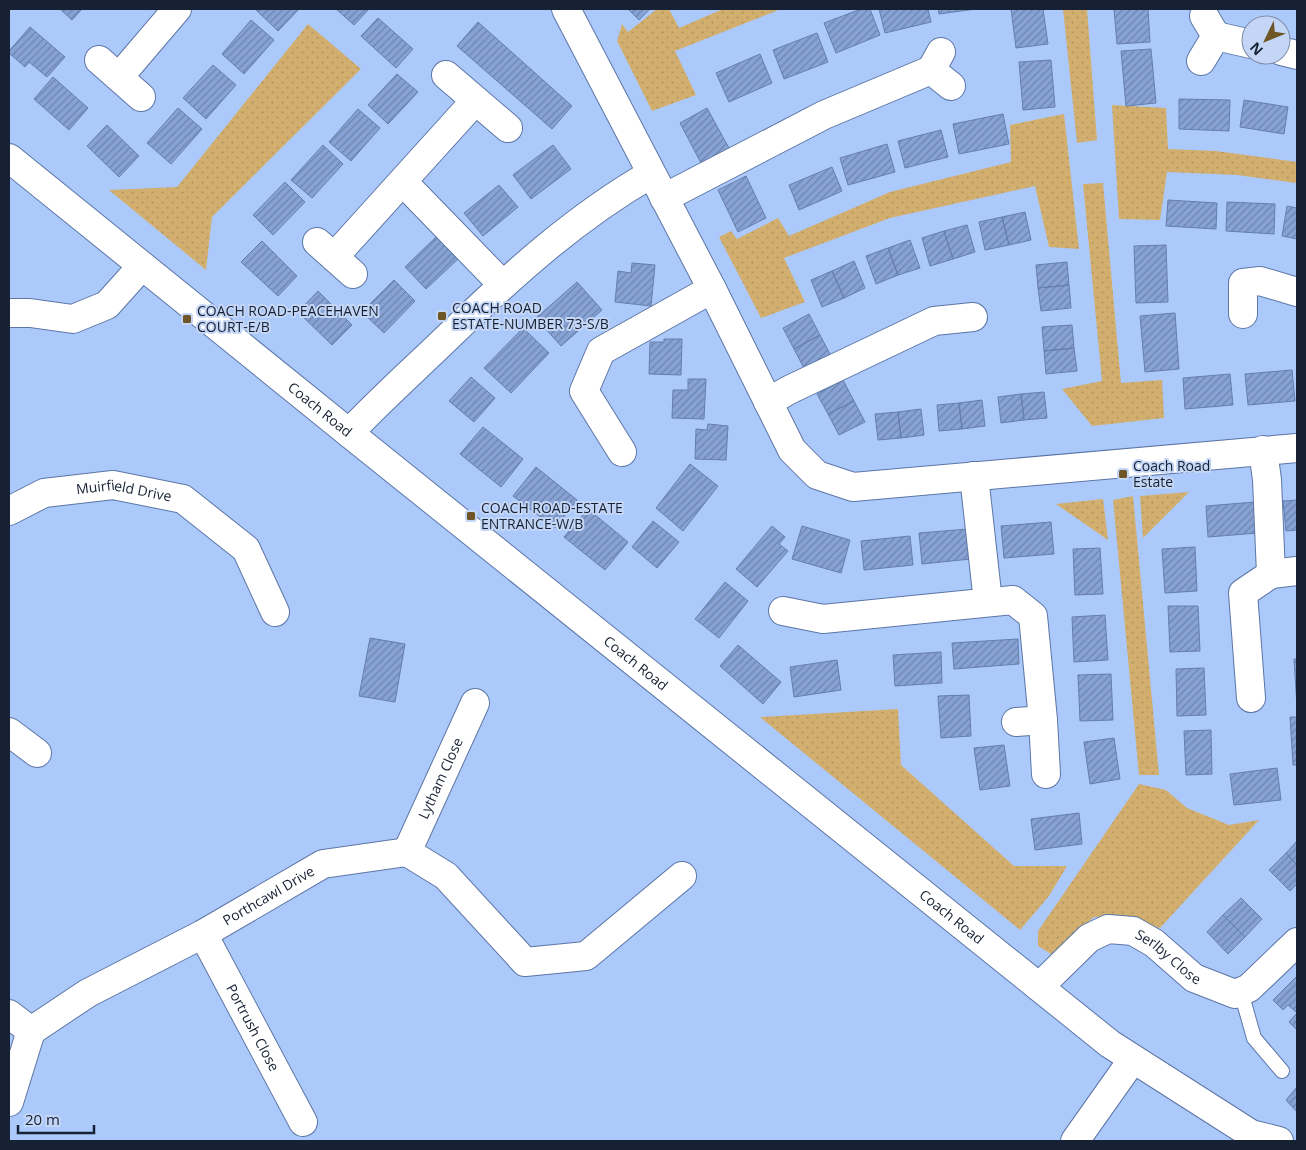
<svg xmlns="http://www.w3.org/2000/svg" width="1306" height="1150" viewBox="0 0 1306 1150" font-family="'Open Sans',sans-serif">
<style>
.grass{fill:url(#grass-dots)}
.building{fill:url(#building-hatch);stroke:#647eae}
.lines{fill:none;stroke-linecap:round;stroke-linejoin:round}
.service-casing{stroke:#5c76a5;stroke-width:16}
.minor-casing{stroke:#5c76a5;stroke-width:30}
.tertiary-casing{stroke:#5c76a5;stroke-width:30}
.service{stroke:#fff;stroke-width:14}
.minor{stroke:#fff;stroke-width:28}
.tertiary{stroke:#fff;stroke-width:28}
.poi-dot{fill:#6f5627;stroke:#c4d6f5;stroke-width:2}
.labels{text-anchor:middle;stroke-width:4;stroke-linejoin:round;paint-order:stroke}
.poi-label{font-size:14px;fill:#172134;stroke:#c4d6f5;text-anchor:start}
.street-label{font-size:14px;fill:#172134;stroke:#c4d6f5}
</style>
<defs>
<pattern id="grass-dots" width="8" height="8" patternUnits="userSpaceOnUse" patternTransform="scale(1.25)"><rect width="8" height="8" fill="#d2af6e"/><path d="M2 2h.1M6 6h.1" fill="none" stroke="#b49660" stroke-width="1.8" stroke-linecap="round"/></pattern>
<pattern id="building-hatch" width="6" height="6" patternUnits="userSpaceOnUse" patternTransform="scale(1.25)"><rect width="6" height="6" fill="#87a2d4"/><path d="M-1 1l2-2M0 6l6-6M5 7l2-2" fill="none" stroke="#6d84ad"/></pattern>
</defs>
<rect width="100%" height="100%" fill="#acc9fc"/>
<!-- grass -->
<path class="grass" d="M657 9H669L679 28 723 9H781L675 51 696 95 652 111 617 41 622 24 628 32Z
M1063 9H1087L1097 140 1077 143Z
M308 24 361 69 212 217 206 270 109 190 177 187Z
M1112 105 1166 108 1168 149 1216 151 1297 162V183L1237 175 1167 172 1160 220 1119 219Z
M1064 114 1079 249 1049 247 1035 186 890 218 784 258 805 302 761 318 719 237 731 231 737 239 778 218 789 236 890 192 1011 162 1010 125Z
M1103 183 1121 383 1162 380 1164 418 1092 426 1062 389 1102 381 1083 184Z
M1189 492 1143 538 1140 496Z
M1133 496 1159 775H1139L1113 500Z
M1103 499 1108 540 1056 504Z
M898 709 901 765 1014 866H1067L1049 896 1020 930 760 717Z
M1139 784 1166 790 1187 808 1229 825 1259 820 1160 928 1119 916 1094 917 1051 954 1038 946V931Z"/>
<!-- building -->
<path class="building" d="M60 9H82L72 20Z
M255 9H299L278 31Z
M336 9H369L354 25Z
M628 9H650L639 20Z
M861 9H870L880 35 836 53 824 23Z
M879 9H928L931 22 885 33Z
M938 9H976L939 14Z
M1011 9H1043L1048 44 1016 48Z
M1114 9H1148L1150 42 1117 44Z
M378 18 413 49 396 68 361 36Z
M251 20 274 40 244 74 222 54Z
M478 22 572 106 552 129 457 46Z
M30 27 65 57 47 77 29 62 25 67 9 53V51Z
M817 33 828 62 784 79 773 50Z
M1151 49 1156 103 1126 106 1121 51Z
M760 54 772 83 729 102 716 73Z
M1051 60 1055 107 1023 110 1019 62Z
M213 65 236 85 206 119 183 98Z
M397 74 418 92 388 124 368 105Z
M53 77 88 108 69 130 34 99Z
M1179 99 1230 100 1229 131 1179 129Z
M1244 100 1288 107 1284 134 1240 127Z
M178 108 202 129 171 164 147 143Z
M707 108 730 150 702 165 680 123Z
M358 109 380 128 351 161 329 142Z
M1003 114 1009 144 959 154 953 124Z
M107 125 139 156 119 177 87 146Z
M941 130 948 157 905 168 898 141Z
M887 144 895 172 848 185 840 158Z
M323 145 343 164 312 198 291 180Z
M553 145 571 169 531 199 513 175Z
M832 167 842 191 799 210 789 185Z
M746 176 766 218 738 232 718 190Z
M285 182 305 202 273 235 253 215Z
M499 185 518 207 483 236 464 213Z
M1168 200 1217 203 1216 229 1166 226Z
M1227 202 1275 204 1274 234 1226 231Z
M1287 206 1297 208V239L1282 236Z
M1025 212 1031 240 1009 245 1002 217Z
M1002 217 1009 245 985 250 979 222Z
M967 225 975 252 953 259 944 231Z
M944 231 953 259 930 266 922 238Z
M437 236 458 259 426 289 405 267Z
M910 240 920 268 898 275 888 248Z
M262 241 297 276 278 296 241 262Z
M1166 245 1168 302 1136 303 1134 246Z
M888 248 898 275 876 284 866 256Z
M854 261 865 288 844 298 832 271Z
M1067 262 1069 285 1038 288 1036 265Z
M632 263 655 265 651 306 615 302 618 271 631 273Z
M832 271 844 298 822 307 811 280Z
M394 280 415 301 384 333 362 312Z
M577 282 602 310 561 346 536 318Z
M1069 285 1071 308 1041 311 1038 288Z
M318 291 352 325 332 345 298 312Z
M1175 313 1179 369 1145 372 1140 316Z
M809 314 820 335 794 349 783 328Z
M1072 325 1074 348 1044 351 1042 327Z
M523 328 549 353 511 393 484 368Z
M820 335 831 356 805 370 794 349Z
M664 339H682L681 375 649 374 650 342H664Z
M1074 348 1077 371 1046 374 1044 351Z
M1292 370 1295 401 1248 405 1245 374Z
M1230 374 1233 405 1185 409 1183 378Z
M471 377 495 398 474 422 449 401Z
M688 379H706L704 419 672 418 673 390H688Z
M843 380 854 401 828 414 817 394Z
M1044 392 1047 418 1024 420 1021 394Z
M1021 394 1024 420 1001 423 998 397Z
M982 400 985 426 962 429 959 403Z
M854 401 865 422 839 435 828 414Z
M959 403 962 429 939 431 937 405Z
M921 409 924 435 901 438 898 412Z
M898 412 901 438 878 440 875 414Z
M708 424 728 426 726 460 695 459 696 429 707 430Z
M483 427 523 459 501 487 460 454Z
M690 464 718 486 683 531 656 508Z
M536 467 577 500 555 528 513 496Z
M1297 500V530L1286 531 1283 501Z
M1255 502 1258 533 1208 537 1206 506Z
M588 509 628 542 605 570 564 537Z
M653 521 679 542 657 568 632 547Z
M1051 522 1054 554 1004 558 1001 526Z
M772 526 785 537 779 544 788 551 757 587 736 569Z
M802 526 850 540 841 573 792 559Z
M968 529 971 559 922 564 919 533Z
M910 536 913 565 864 570 861 541Z
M1195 547 1197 591 1165 593 1162 549Z
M1100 548 1103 594 1075 595 1073 549Z
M725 582 748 601 719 638 695 619Z
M1168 606H1198L1200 651 1170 652Z
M1105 615 1108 660 1074 662 1072 617Z
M370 638 405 644 395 702 359 696Z
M1018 639 1019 664 954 669 952 643Z
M738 645 781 682 763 704 720 666Z
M941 652 942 683 895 686 893 655Z
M1294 659H1297V707Z
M837 660 841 690 794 697 790 667Z
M1204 668 1206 715 1177 716 1176 669Z
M1111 674 1113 720 1080 721 1078 675Z
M969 695 971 736 941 738 938 696Z
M1290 717H1297V765H1293Z
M1211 730 1212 774 1186 775 1184 731Z
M1114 738 1120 779 1090 784 1084 742Z
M1004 745 1010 786 980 790 974 748Z
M1277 768 1281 800 1234 805 1230 774Z
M1079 813 1082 844 1035 850 1031 819Z
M1297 841V865L1286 853Z
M1286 853 1297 865V884L1290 891 1269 870Z
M1241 898 1262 919 1245 937 1223 915Z
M1223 915 1245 937 1228 954 1207 932Z
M1297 976V1030L1289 1022 1297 1013 1288 1005 1283 1010 1273 1000Z
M1297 1087V1112L1286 1100Z"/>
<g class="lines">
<defs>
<path id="service" d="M1241 992 1254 1038 1282 1071"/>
<g id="minor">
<path d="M566 9 712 289 792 450 817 475 853 487 1297 448"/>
<path d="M1216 36 1251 44"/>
<path d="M1281 51 1297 55"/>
<path d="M941 52 931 70 951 86"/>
<path d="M99 60 141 97"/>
<path d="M1201 61 1216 36 1204 16"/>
<path d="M446 75 508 128"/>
<path d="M119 77 177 9"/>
<path d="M403 182 503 285"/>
<path d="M664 198 824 115 931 70"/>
<path d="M317 242 353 274"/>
<path d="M334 257 475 101"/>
<path d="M9 313H30L73 319 107 305 142 266"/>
<path d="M1243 314V283L1260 281 1297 292"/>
<path d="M768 402 789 390 934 321 973 317"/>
<path d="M349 433C381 399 416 368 450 335 512 275 576 217 651 174"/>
<path d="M622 452 584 391 601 351 712 289"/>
<path d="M974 476 988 602"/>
<path id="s1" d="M9 511 44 493 113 485 183 499 246 549 275 612"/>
<path d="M1271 574 1297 571"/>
<path d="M783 611 823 619 1013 600 1033 616 1043 720 1046 774"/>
<path d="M1251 698 1243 593 1271 574 1267 480 1263 450"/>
<path d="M1016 722 1043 720"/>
<path d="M9 732 37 753"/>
<path id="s2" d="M407 852 475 703"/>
<path id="s3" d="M203 934 303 1122"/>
<path id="s4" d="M1039 987 1089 938 1108 929 1133 931 1154 943 1194 978 1235 994 1249 988 1297 942"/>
<path d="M9 1014 31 1031"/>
<path id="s5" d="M9 1102 31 1031 88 993 203 934 323 864 407 852 446 876 525 962 586 956 682 876"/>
<path d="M1075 1141 1133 1059"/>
</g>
<g id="tertiary">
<path id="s6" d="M9 158 349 433 1110 1044 1251 1134 1279 1141"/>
</g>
</defs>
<!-- service casing -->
<use href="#service" class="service-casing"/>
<!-- minor casing -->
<use href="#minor" class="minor-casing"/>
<!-- tertiary casing -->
<use href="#tertiary" class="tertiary-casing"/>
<!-- service -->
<use href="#service" class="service"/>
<!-- minor -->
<use href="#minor" class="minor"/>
<!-- tertiary -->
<use href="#tertiary" class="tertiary"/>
</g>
<!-- markers -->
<g class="poi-dot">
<rect x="437" y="311" width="10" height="10" rx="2.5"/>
<rect x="182" y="314" width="10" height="10" rx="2.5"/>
<rect x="1118" y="469" width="10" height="10" rx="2.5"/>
<rect x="466" y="511" width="10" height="10" rx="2.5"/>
</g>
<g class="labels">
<!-- poi labels -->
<g class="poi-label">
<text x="452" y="313">COACH ROAD<tspan x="452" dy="16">ESTATE-NUMBER 73-S/B</tspan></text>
<text x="197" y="316">COACH ROAD-PEACEHAVEN<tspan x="197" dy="16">COURT-E/B</tspan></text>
<text x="1133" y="471">Coach Road<tspan x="1133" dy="16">Estate</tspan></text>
<text x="481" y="513">COACH ROAD-ESTATE<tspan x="481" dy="16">ENTRANCE-W/B</tspan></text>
</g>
<!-- street labels -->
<g class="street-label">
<text dy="5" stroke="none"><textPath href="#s6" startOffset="400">Coach Road</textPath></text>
<text dy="5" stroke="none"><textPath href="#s1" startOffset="120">Muirfield Drive</textPath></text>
<text dy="5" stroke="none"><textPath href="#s6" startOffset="805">Coach Road</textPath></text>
<text dy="5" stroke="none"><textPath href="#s2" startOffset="81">Lytham Close</textPath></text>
<text dy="5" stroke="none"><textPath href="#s5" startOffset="348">Porthcawl Drive</textPath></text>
<text dy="5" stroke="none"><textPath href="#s6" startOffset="1210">Coach Road</textPath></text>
<text dy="5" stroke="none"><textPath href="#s4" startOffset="160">Serlby Close</textPath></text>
<text dy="5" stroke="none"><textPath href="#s3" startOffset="106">Portrush Close</textPath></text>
</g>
</g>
<!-- border -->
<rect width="1306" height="1150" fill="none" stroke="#172134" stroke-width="20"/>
<!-- north arrow -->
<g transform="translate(1266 40) rotate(227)"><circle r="24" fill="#c4d6f5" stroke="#7f8ea8"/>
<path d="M0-4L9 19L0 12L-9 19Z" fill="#6f5627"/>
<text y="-8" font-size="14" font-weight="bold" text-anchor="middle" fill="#172134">N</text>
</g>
<!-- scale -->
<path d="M18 1125v8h76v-8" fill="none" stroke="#172134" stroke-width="2.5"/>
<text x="25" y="1125" font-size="15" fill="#172134" stroke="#c4d6f5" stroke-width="4" paint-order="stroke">20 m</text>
</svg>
